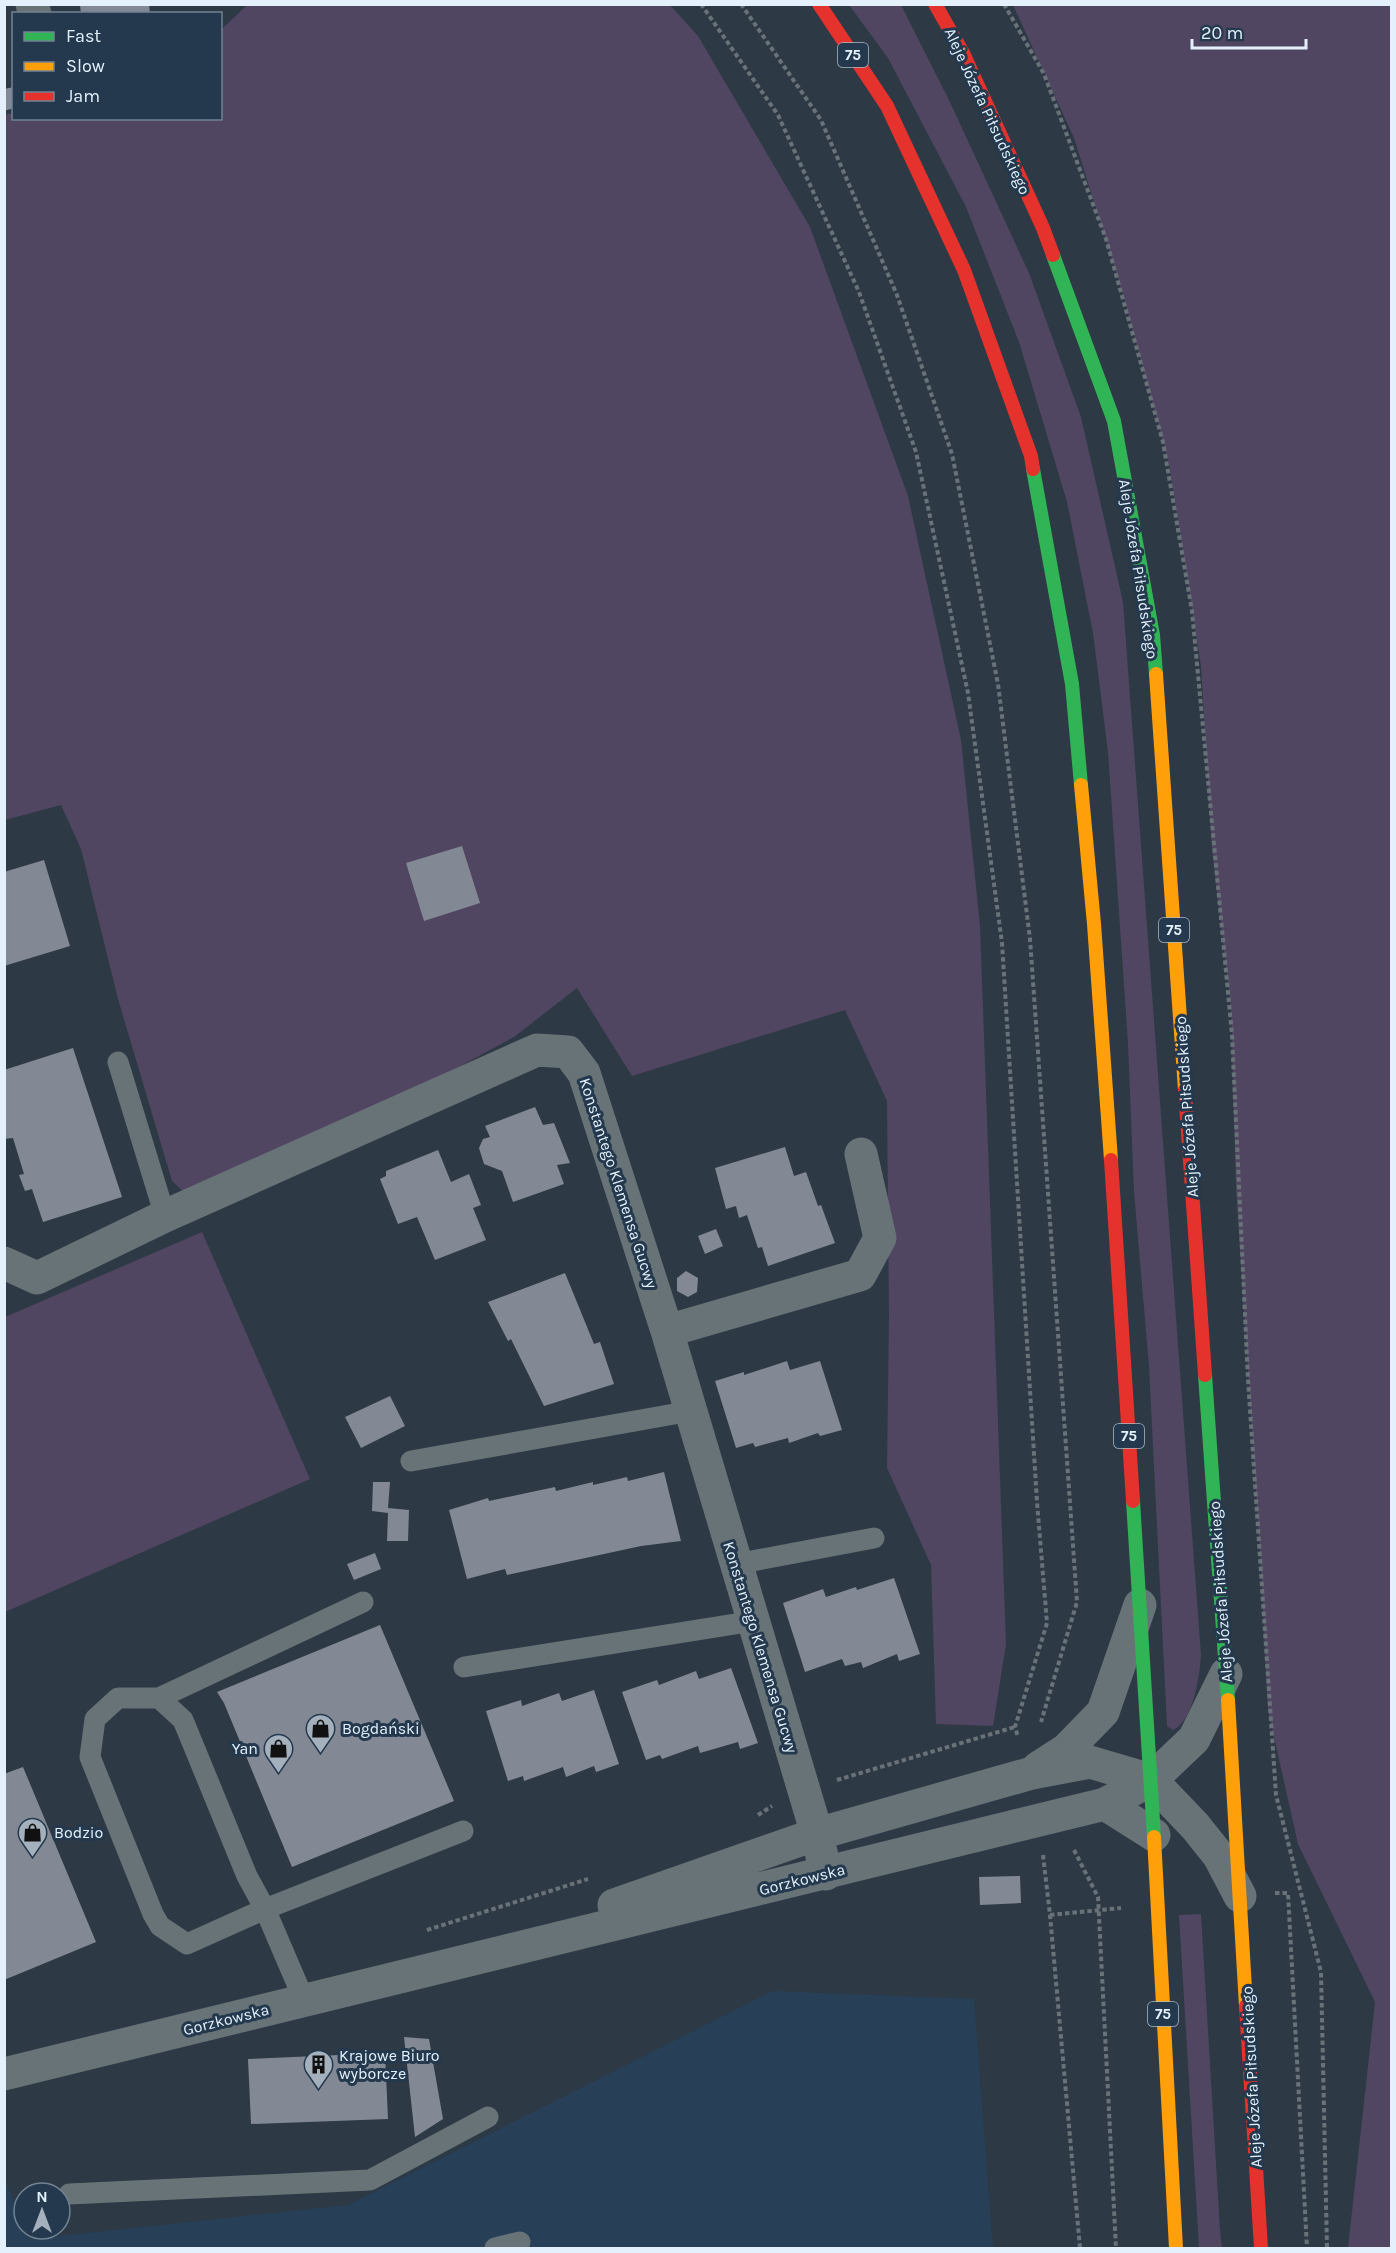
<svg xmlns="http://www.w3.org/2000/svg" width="1396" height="2253" viewBox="0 0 1396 2253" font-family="Karla,sans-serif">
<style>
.built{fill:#274057}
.green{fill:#504661}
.building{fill:#838994}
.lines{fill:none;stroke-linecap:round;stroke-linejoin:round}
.path{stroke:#697279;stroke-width:4;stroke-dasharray:4.5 3;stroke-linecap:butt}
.lane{stroke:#687377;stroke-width:21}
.street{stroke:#687377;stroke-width:33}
.fast{stroke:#30b455;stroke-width:14}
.slow{stroke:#ff9f0a;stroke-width:14}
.jam{stroke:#e5322d;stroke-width:14}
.labels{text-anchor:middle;stroke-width:6;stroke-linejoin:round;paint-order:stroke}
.shield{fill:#24394d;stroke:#aabac8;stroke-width:1.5}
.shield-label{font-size:15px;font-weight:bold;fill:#e4f1fd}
.street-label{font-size:16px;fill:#e4f1fd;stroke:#24394d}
.poi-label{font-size:16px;fill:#e4f1fd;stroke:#24394d;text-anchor:start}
</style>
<rect width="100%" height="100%" fill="#2d3944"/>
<!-- built -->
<path class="built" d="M773 1991 974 1999 993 2248H5L4 2178 24 2224V2229H26L31 2239 348 2205Z"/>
<!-- green -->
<path class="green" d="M247 5H670L698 36 810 227 908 496 961 740 980 926 1006 1644 993 1726 936 1724 931 1565 887 1468 889 1315 887 1101 845 1010 632 1076 577 988 514 1037 399 1099 185 1193 172 1181 118 999 81 849 61 805 5 820 4 115 13 113 14 118H220L221 30Z
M849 5H901L949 100 1029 273 1081 417 1123 602 1201 1655C1200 1675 1193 1722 1173 1730L1167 1726 1149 1366 1134 1192 1128 1043 1108 752 1093 633 1067 502 1019 342 966 207 888 58Z
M1013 5H1391V2248H1348L1375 2002 1298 1844 1268 1710 1261 1569 1236 1188 1231 1008 1212 849 1201 666 1169 464 1124 298 1074 138Z
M202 1232 310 1479 5 1612V1317Z
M1201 1914 1220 2230 1222 2248H1199L1179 1915Z"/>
<!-- building -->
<path class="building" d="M143 4H149L150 14H81L80 5Z
M14 87V108L4 111V89Z
M462 846 480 903 424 921 406 863Z
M44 860 70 946 4 966V872Z
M73 1048 122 1197 43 1222 32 1189 25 1191 19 1175 24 1174 13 1138 4 1139V1117L6 1116 4 1110V1070Z
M535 1107 543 1125 554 1123 570 1163 557 1165 564 1184 513 1202 502 1171 484 1164 479 1148 483 1139 490 1137 485 1126Z
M785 1147 794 1176 806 1172 818 1206 821 1205 835 1243 768 1266 762 1247 758 1248 747 1215 739 1218 736 1206 726 1209 715 1168Z
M438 1150 451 1182 469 1174 481 1205 473 1208 486 1240 435 1260 417 1217 398 1224 380 1179 386 1176V1171Z
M716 1229 723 1246 705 1254 698 1236Z
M686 1271 698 1278 697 1292 688 1297 677 1291V1278Z
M565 1273 594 1344 600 1342 614 1384 544 1406 511 1339 508 1341 488 1302Z
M787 1361 790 1370 820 1361 842 1430 820 1436 818 1433 789 1443 788 1438 755 1447 753 1443 736 1448 715 1381 744 1372V1375Z
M390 1396 405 1426 361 1448 345 1417Z
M664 1472 681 1541 641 1546 507 1575 505 1569 467 1579 449 1510 488 1498 489 1501 555 1487 556 1491 593 1482V1485L627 1477 628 1481Z
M373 1482H390L388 1508 409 1510 408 1541H387L388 1513 372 1511Z
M375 1553 381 1569 354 1580 347 1564Z
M894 1578 920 1654 899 1661 897 1654 863 1668 861 1662 845 1666 842 1659 805 1672 783 1603 823 1589 826 1597 856 1587 857 1590Z
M380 1625 454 1801 292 1867 224 1703 217 1692Z
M731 1668 758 1743 740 1749 738 1742 700 1753 698 1746 662 1759 660 1755 646 1760 622 1692 657 1680 659 1685 696 1671 699 1679Z
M594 1690 619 1764 596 1772 594 1766 566 1777 563 1767 524 1781 523 1776 508 1781 486 1711 521 1700 522 1706 559 1693 562 1701Z
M23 1767 96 1942 4 1980V1774Z
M1020 1876 1021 1903 980 1905 979 1877Z
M404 2037 429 2039 443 2119 415 2137Z
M385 2053 388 2119 251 2124 248 2059Z"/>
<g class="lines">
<!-- path -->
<path class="path" d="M701 4 778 115 859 292 916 452 968 693 1002 943 1037 1502 1047 1623 1015 1727 1018 1737
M741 4 821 120 897 295 952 454 998 684 1030 939 1077 1602 1041 1722
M1004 4 1044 74 1106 239 1163 442 1192 611 1232 1035 1248 1380 1276 1795 1321 1972 1327 2248
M837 1780 1015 1727
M758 1815 772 1806
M1074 1850 1098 1897 1116 2248
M1043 1855 1050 1915 1080 2248
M1275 1893H1288L1307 2248
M1050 1915 1121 1908
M427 1930 588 1879"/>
<!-- lane -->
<path class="lane" d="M118 1062 165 1216
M411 1461 691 1411
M736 1564 874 1538
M464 1667 754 1621
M159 1698 363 1602
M304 2000 265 1909 247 1876 183 1720 159 1698H118L95 1719 90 1757 153 1914 160 1926 187 1944 265 1909 463 1831
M69 2194 370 2180 488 2117
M495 2248 520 2242"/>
<!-- street -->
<path class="street" d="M32 4 35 14
M4 1263 37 1278 165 1216 537 1050 568 1052 584 1073 667 1331 817 1834 826 1874
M667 1331 860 1275 880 1238 861 1154
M1038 1768 1066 1750 1103 1712 1140 1605
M1105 1804 1154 1835
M614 1905 817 1834 1032 1773 1090 1762 1151 1780 1195 1826 1219 1856 1240 1896
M4 2074 1105 1804 1151 1780 1194 1739 1226 1674"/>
<!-- fast -->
<path class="fast" d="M1053 255 1114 421 1153 635 1156 674
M1033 469 1072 684 1081 785
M1205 1375 1228 1700
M1133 1501 1154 1837"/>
<!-- slow -->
<path class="slow" d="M1156 674 1185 1090
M1081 785 1094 924 1111 1160
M1228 1700 1246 2006
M1154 1837 1176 2248"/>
<!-- jam -->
<path class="jam" d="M819 4 887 106 964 270 1031 456 1033 469
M935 4 963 53 1043 228 1053 255
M1185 1090 1205 1375
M1111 1160 1133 1501
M1246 2006 1261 2248"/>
</g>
<!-- icons -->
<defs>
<symbol id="shop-pin" viewBox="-11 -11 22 30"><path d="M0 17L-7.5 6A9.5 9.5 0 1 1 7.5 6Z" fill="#a4b1bc" stroke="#24394d"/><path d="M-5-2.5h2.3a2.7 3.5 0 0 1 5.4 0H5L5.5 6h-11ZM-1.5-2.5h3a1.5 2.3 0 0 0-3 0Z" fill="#111"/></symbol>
<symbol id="building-pin" viewBox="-11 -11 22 30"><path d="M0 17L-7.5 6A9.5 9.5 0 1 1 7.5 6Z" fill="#a4b1bc" stroke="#24394d"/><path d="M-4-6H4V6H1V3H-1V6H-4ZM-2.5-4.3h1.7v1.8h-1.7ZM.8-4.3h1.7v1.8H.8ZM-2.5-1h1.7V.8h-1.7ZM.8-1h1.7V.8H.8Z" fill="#111"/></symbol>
</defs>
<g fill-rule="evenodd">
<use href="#shop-pin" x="304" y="1712" width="33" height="45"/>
<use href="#shop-pin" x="262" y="1732" width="33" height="45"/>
<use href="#shop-pin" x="16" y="1816" width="33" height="45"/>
<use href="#building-pin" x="302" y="2048" width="33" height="45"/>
</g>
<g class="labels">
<!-- shield labels -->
<g class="shield">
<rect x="838" y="43" width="30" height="24" rx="4.5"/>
<rect x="1159" y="918" width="30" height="24" rx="4.5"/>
<rect x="1114" y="1424" width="30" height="24" rx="4.5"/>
<rect x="1148" y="2002" width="30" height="24" rx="4.5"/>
</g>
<g class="shield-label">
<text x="853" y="60">75</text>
<text x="1174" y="935">75</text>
<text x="1129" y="1441">75</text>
<text x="1163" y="2019">75</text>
</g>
<!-- street labels -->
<g class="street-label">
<text transform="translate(988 111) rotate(65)" y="6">Aleje Józefa Piłsudskiego</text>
<text transform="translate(1139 569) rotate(81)" y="6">Aleje Józefa Piłsudskiego</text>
<text transform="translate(1186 1107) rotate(-94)" y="6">Aleje Józefa Piłsudskiego</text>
<text transform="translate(619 1183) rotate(72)" y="6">Konstantego Klemensa Gucwy</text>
<text transform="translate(1220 1592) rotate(-94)" y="6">Aleje Józefa Piłsudskiego</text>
<text transform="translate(761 1647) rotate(73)" y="6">Konstantego Klemensa Gucwy</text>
<text transform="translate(802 1879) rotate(-14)" y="6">Gorzkowska</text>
<text transform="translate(226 2019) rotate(-14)" y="6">Gorzkowska</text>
<text transform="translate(1251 2077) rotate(-93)" y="6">Aleje Józefa Piłsudskiego</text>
</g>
<!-- poi labels -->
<g class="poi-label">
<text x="342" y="1734">Bogdański</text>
<text x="258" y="1754" text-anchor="end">Yan</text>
<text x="54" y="1838">Bodzio</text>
<text x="339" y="2061">Krajowe Biuro<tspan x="339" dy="18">wyborcze</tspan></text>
</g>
</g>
<!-- border -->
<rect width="1396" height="2253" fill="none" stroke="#e4f1fd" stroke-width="12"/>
<!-- legend -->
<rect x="12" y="12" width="210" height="108" fill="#24394d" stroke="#718393" stroke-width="1.5"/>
<rect x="24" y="32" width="30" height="9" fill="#30b455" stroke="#718393" stroke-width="1.5"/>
<text x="66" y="42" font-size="18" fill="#e4f1fd">Fast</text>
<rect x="24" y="62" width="30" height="9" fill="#ff9f0a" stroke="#718393" stroke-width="1.5"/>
<text x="66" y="72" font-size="18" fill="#e4f1fd">Slow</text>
<rect x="24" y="92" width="30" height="9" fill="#e5322d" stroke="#718393" stroke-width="1.5"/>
<text x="66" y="102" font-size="18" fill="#e4f1fd">Jam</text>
<!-- north arrow -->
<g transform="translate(42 2211)"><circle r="28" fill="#24394d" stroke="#718393" stroke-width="1.5"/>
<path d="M0-4.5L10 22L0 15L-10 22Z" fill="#a4b1bc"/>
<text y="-9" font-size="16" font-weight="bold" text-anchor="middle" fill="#e4f1fd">N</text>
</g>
<!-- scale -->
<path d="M1192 39v9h114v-9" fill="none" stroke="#e4f1fd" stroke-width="3"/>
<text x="1201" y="39" font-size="18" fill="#e4f1fd" stroke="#24394d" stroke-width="4.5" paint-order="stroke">20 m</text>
</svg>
